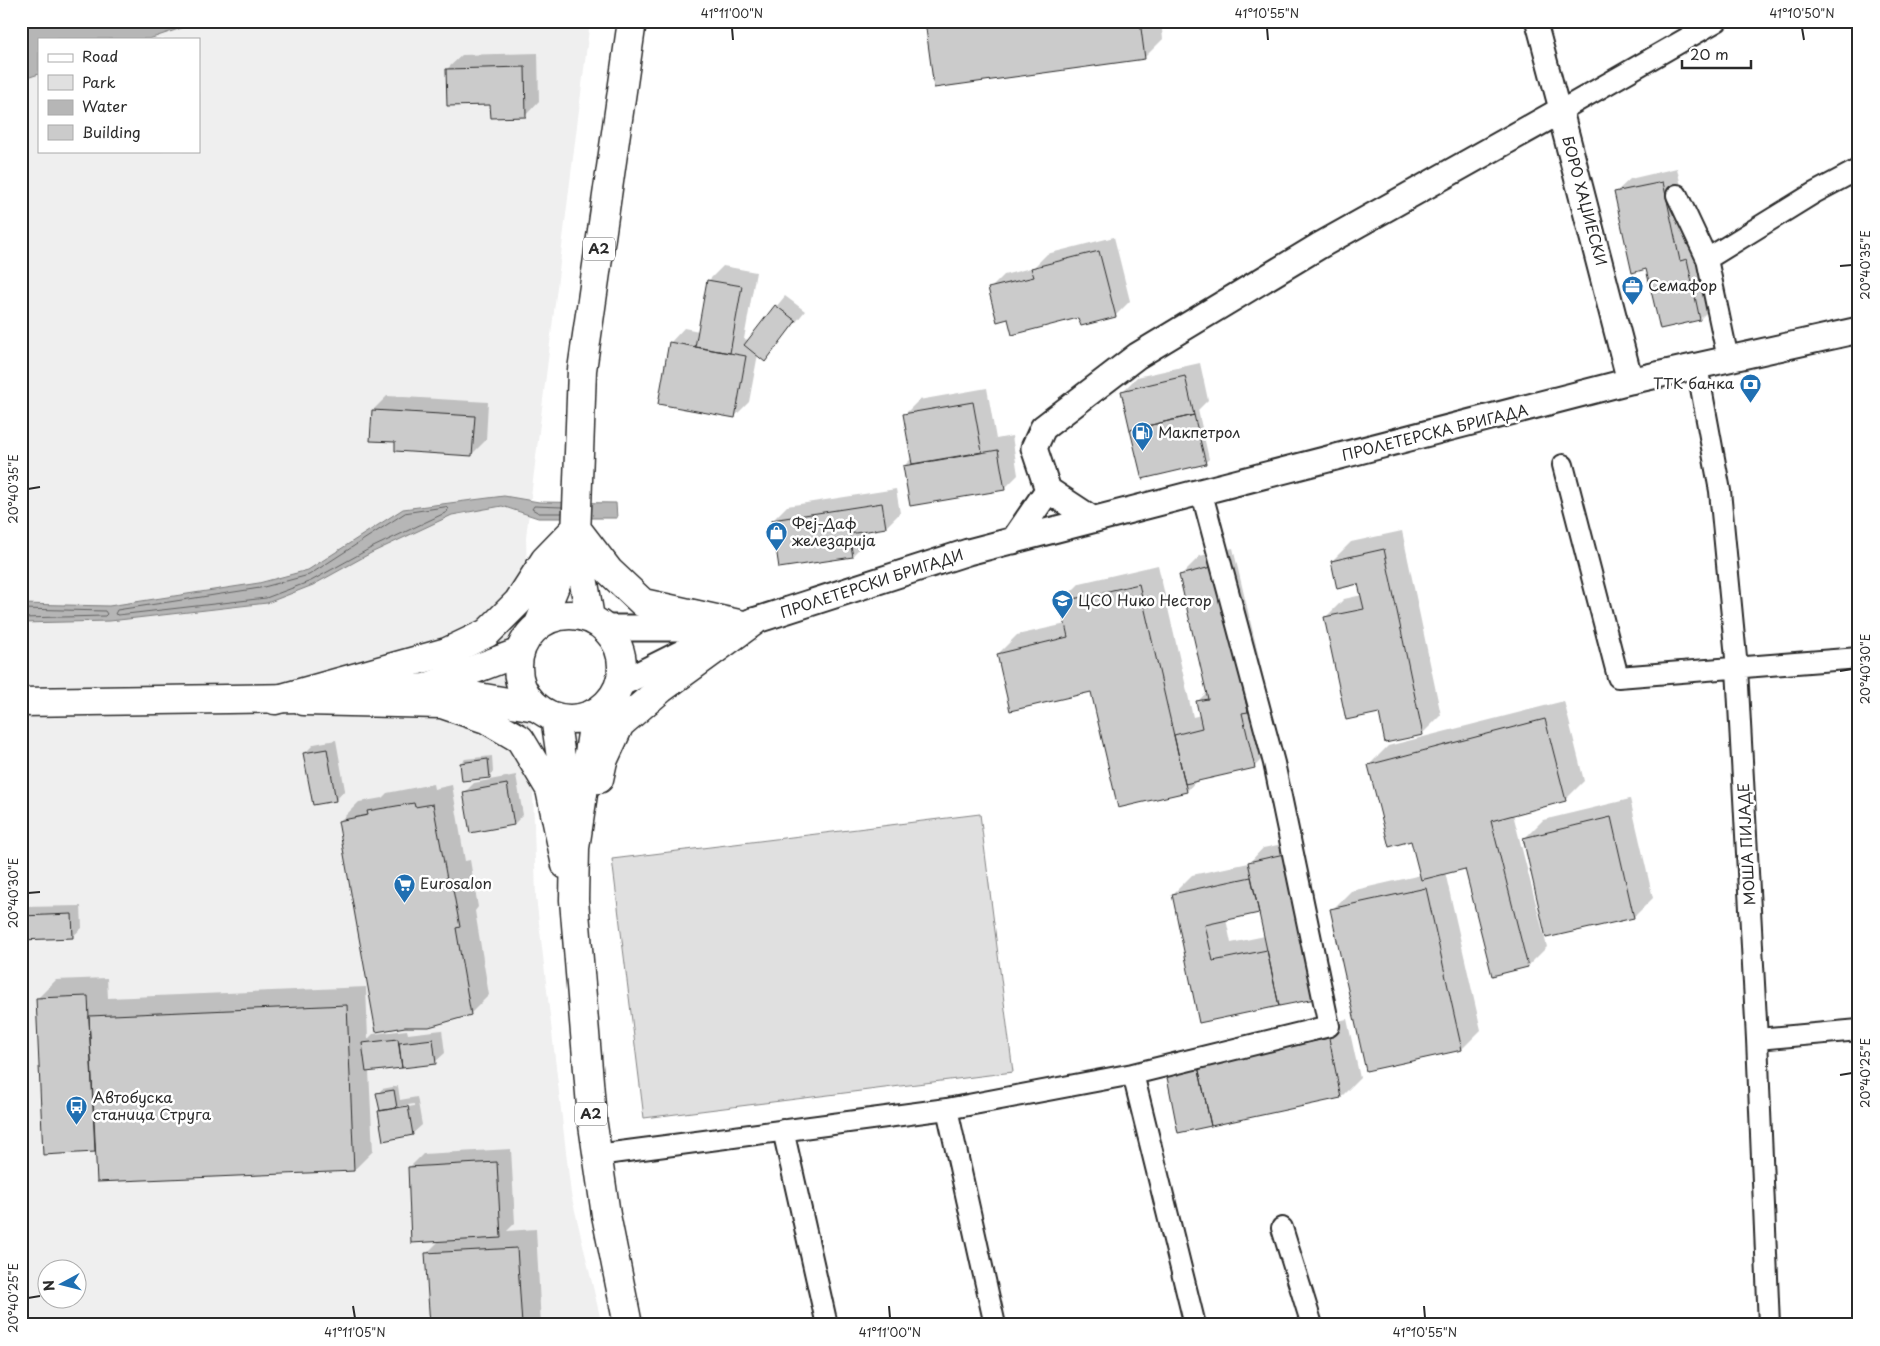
<svg xmlns="http://www.w3.org/2000/svg" width="1880" height="1346" viewBox="0 0 1880 1346" font-family="'Playpen Sans',sans-serif">
<style>
.built{fill:#efefef;fill-rule:evenodd}
.green{fill:#e0e0e0;stroke:#868686}
.water{fill:#b6b6b6;stroke:#7e7e7e}
.shadow{fill:#0003;fill-rule:evenodd}
.lines{fill:none;stroke-linecap:round;stroke-linejoin:round}
.shore{stroke:#636363;stroke-width:1}
.building{fill:#cbcbcb;stroke:#2b2b2b}
.minor-casing{stroke:#2b2b2b;stroke-width:24}
.tertiary-casing{stroke:#2b2b2b;stroke-width:29}
.secondary-casing{stroke:#2b2b2b;stroke-width:31}
.primary-casing{stroke:#2b2b2b;stroke-width:31}
.minor{stroke:#fff;stroke-width:20}
.tertiary{stroke:#fff;stroke-width:25}
.secondary{stroke:#fff;stroke-width:28}
.primary{stroke:#fff;stroke-width:28}
.ticks{fill:none;stroke:#2b2b2b;stroke-width:2}
.labels{text-anchor:middle;stroke-width:5;stroke-linejoin:round;paint-order:stroke}
.shield{fill:#fff;stroke:#6b6b6b;stroke-width:1}
.shield-label{font-size:14px;font-weight:bold;fill:#2b2b2b}
.street-label{font-size:15px;fill:#2b2b2b;stroke:#fff}
.poi-label{font-size:15px;fill:#2b2b2b;stroke:#fff;text-anchor:start}
.neatline{fill:none;stroke:#2b2b2b;stroke-width:2}
.ticks-label{font-size:12px;text-anchor:middle;fill:#2b2b2b}
</style>
<rect width="100%" height="100%" fill="#fff"/>
<filter id="ink" filterUnits="userSpaceOnUse"><feTurbulence type="fractalNoise" baseFrequency=".02" numOctaves="2"/><feDisplacementMap in="SourceGraphic" scale="10" xChannelSelector="R" yChannelSelector="G"/><feConvolveMatrix kernelMatrix="1 2 1 2 8 2 1 2 1" color-interpolation-filters="sRGB"/></filter>
<g filter="url(#ink)">
<!-- built -->
<path class="built" d="M202 21H590L526 537 536 897 571 1194 602 1325H21V80L39 74V151H199V39H149ZM48 1268H78V1298H48Z"/>
<!-- green -->
<path class="green" d="M980 814 1013 1072 644 1118 612 859Z"/>
<!-- water -->
<path class="water" d="M21 21H202L149 39H39V74L21 80Z
M504 496 539 502 616 503 617 518H538L502 506 452 515 371 553 313 585 267 603 110 621 21 623V604L109 606 259 583 308 570 403 509Z"/>
<!-- shadow -->
<path class="shadow" d="M927 21H1161L1163 39 1144 58Z
M538 53 539 101 525 116 492 104 447 69 462 55Z
M1677 168 1694 247 1714 305 1700 319 1661 328 1647 268 1615 193 1630 179Z
M1114 237 1130 301 1115 316 1009 318 990 289 1004 275 1034 267 1047 254Z
M723 266 756 272 744 339 749 340 785 296 805 311 765 360 758 354 749 402 735 416 670 343 684 328 699 331 708 281Z
M1200 363 1208 400 1198 410 1209 459 1205 463 1123 391 1137 377Z
M987 388 996 439 1012 436 1018 475 1004 489 904 466 912 458 905 414 919 400Z
M387 396 488 402 486 440 472 454 397 441 373 410Z
M896 489 900 513 886 527 865 531 866 542 852 556 773 520 787 506Z
M1402 531 1441 715 1422 734 1380 712 1325 618 1344 599 1362 595 1359 583 1332 561 1351 542Z
M1233 548 1267 692 1261 697 1273 748 1254 767 1197 780 1187 791 1092 691 998 654 1017 635 1066 624 1061 602 1080 583 1158 565 1193 717 1201 715 1197 702 1208 691 1181 575 1200 556Z
M1564 701 1584 781 1565 800 1513 814 1547 947 1528 966 1466 867 1445 872 1481 1030 1462 1049 1367 1070 1332 910 1351 891 1421 875 1412 840 1369 765 1388 746Z
M336 740 345 790 336 800 305 753 314 744Z
M492 756 493 772 489 777 461 763 465 759Z
M516 775 523 815 514 824 465 792 474 783Z
M433 784 434 789 452 785 465 861 470 860 478 907 475 911 489 995 470 1014 340 821 359 802 382 798 387 793Z
M1630 799 1653 898 1634 917 1524 839 1543 820Z
M1298 841 1328 983 1200 1022 1173 894 1192 875 1249 863 1263 848ZM1260 912 1265 936 1231 943 1226 919Z
M81 906 82 928 72 937 21 938V907Z
M107 978 108 998 366 987 368 1039 373 1034 407 1030 408 1034 442 1030 445 1053 435 1062 369 1071 373 1151 354 1170 97 1151 44 1153 37 999 56 980Z
M1347 1019 1360 1078 1341 1097 1179 1131 1219 1047Z
M398 1086 400 1100 417 1097 422 1125 412 1134 381 1110 378 1094 382 1089ZM414 1104V1106L393 1110 396 1107Z
M511 1149 515 1223 507 1231 536 1229 541 1325H431L427 1253 440 1240 409 1168 423 1154Z"/>
<g class="lines">
<!-- shore -->
<path class="shore" d="M446 507 448 509 447 512 369 549 311 581 266 598 118 615 115 614 117 610 260 588 309 575 405 513Z
M562 513H539L532 509 534 506 562 507
M21 609 105 611 107 614 105 616 21 618"/>
</g>
<!-- building -->
<path class="building" d="M925 21H1140L1145 59 934 88Z
M525 67 526 117 491 118 490 105 447 106 446 69Z
M1663 182 1680 261 1687 259 1700 320 1660 329 1646 269 1632 273 1614 192Z
M1099 251 1116 317 1081 326 1078 318 1012 335 1008 319 997 322 988 288 1034 277 1031 268Z
M707 280 742 286 730 353 695 347Z
M775 305 796 321 765 362 744 345Z
M669 342 746 356 735 418 658 404Z
M1185 376 1194 415 1130 430 1121 391Z
M973 402 982 452 912 464 903 414Z
M372 410 475 416 472 456 395 451V442L370 441Z
M1194 415 1206 464 1142 479 1130 430Z
M998 450 1005 490 910 506 903 466Z
M882 503 886 528 849 534 853 557 779 568 772 520Z
M1384 549 1423 735 1385 743 1379 713 1346 720 1324 617 1364 609 1358 584 1337 589 1331 561Z
M1215 566 1248 712 1242 713 1255 768 1185 784 1174 735 1202 728 1196 701 1208 699 1179 575Z
M1139 584 1187 792 1118 808 1091 692 1010 711 997 654 1068 637 1060 602Z
M1545 719 1566 801 1491 821 1528 967 1492 976 1465 869 1421 880 1411 841 1389 847 1368 765Z
M327 749 336 801 313 805 303 753Z
M488 759 490 778 462 781 460 763Z
M507 784 514 825 470 833 463 792Z
M414 803 415 807 433 804 447 879H451L460 927 456 928 471 1015 429 1027H405L376 1032 338 821 368 815 367 811Z
M1611 817 1634 918 1546 938 1523 838Z
M1284 854 1315 999 1279 1006 1248 862Z
M1251 877 1259 913 1205 925 1213 961 1267 950 1279 1006 1199 1023 1172 894Z
M1426 888 1462 1050 1366 1071 1330 909Z
M72 914 73 938 21 940V916Z
M88 996 95 1152 43 1155 36 998Z
M347 1005 354 1171 97 1182 89 1016Z
M1329 1038 1341 1098 1211 1126 1198 1066Z
M398 1039 402 1068 366 1072 362 1043Z
M433 1039 436 1064 402 1068 399 1043Z
M1198 1066 1211 1126 1178 1133 1166 1072Z
M394 1090 397 1108 380 1111 376 1093Z
M408 1106 413 1135 383 1141 378 1111Z
M497 1162 501 1238 411 1243 408 1167Z
M517 1248 522 1325H430L425 1253Z"/>
<g class="lines">
<defs>
<path id="minor" d="M1536 21 1560 111 1717 21
M1677 195 1707 259 1728 359
M1707 259 1814 193 1859 169
M1697 366 1720 491 1737 668 1757 1039 1769 1325
M1563 465 1618 677 1859 658
M1757 1039 1859 1030
M1133 1074 1195 1325
M947 1109 995 1325
M783 1130 827 1325
M597 1155 947 1109 1133 1074 1329 1026 1274 763 1201 490
M1282 1228 1312 1325"/>
<path id="tertiary" d="M1092 519 1048 490 1034 448 1043 428 1137 356 1319 246 1560 111 1630 381
M1013 541 1048 490
M606 628H727
M620 684 732 628 968 552 1630 381 1859 330"/>
<path id="secondary" d="M425 688 520 652
M365 693 425 688 536 707
M21 702 300 698"/>
<path id="primary" d="M518 667a52 52 0 1 1 104 0a52 52 0 1 1-104 0Z
M590 618 576 536 582 370 632 21
M539 624 575 538
M275 700 447 652 487 633 518 602 545 560 576 528 609 571 643 603 743 625
M304 701 442 704 486 719 520 739 550 789 566 865
M595 713 575 848 574 900 592 1118 606 1215 628 1325
M555 717 569 812
M599 779 603 761 620 724 661 689 753 622"/>
</defs>
<!-- minor casing -->
<use href="#minor" class="minor-casing"/>
<!-- tertiary casing -->
<use href="#tertiary" class="tertiary-casing"/>
<!-- secondary casing -->
<use href="#secondary" class="secondary-casing"/>
<!-- primary casing -->
<use href="#primary" class="primary-casing"/>
<!-- minor -->
<use href="#minor" class="minor"/>
<!-- tertiary -->
<use href="#tertiary" class="tertiary"/>
<!-- secondary -->
<use href="#secondary" class="secondary"/>
<!-- primary -->
<use href="#primary" class="primary"/>
</g>
</g>
<!-- ticks -->
<path class="ticks" d="M732 28 733 40M1267 28 1268 40M1802 28 1804 40M1840 266 1852 265M28 489 40 487M1840 671 1852 669M28 893 40 892M1840 1075 1852 1073M28 1298 40 1296M353 1306 355 1318M889 1306 890 1318M1424 1306 1425 1318"/>
<!-- icons -->
<defs>
<symbol id="office-pin" viewBox="-11 -11 22 30"><path d="M0 17L-7.5 6A9.5 9.5 0 1 1 7.5 6Z" fill="#1f6fb2" stroke="#fff"/><path d="M-6-3h4V-5.5h4V-3h4V5H-6ZM-1-4.5V-3h2v-1.5ZM-6 0V1H6V0Z" fill="#fff"/></symbol>
<symbol id="bank-pin" viewBox="-11 -11 22 30"><path d="M0 17L-7.5 6A9.5 9.5 0 1 1 7.5 6Z" fill="#1f6fb2" stroke="#fff"/><path d="M-6-4H6V4H-6ZM0-2.3a2.3 2.3 0 1 0 0 4.6a2.3 2.3 0 1 0 0-4.6Z" fill="#fff"/></symbol>
<symbol id="fuel-pin" viewBox="-11 -11 22 30"><path d="M0 17L-7.5 6A9.5 9.5 0 1 1 7.5 6Z" fill="#1f6fb2" stroke="#fff"/><path d="M-5.5-6h7V0h2V4h1.3V-2.5L3-4.5l.8-.8L6-3V5H2.5V1h-1V6h-7ZM-4.2-4.7v3.2H.2V-4.7Z" fill="#fff"/></symbol>
<symbol id="shop-pin" viewBox="-11 -11 22 30"><path d="M0 17L-7.5 6A9.5 9.5 0 1 1 7.5 6Z" fill="#1f6fb2" stroke="#fff"/><path d="M-5-2.5h2.3a2.7 3.5 0 0 1 5.4 0H5L5.5 6h-11ZM-1.5-2.5h3a1.5 2.3 0 0 0-3 0Z" fill="#fff"/></symbol>
<symbol id="school-pin" viewBox="-11 -11 22 30"><path d="M0 17L-7.5 6A9.5 9.5 0 1 1 7.5 6Z" fill="#1f6fb2" stroke="#fff"/><path d="M0-5L7-2L0 1L-7-2ZM-4 1L0 2.5L4 1V4Q0 6-4 4Z" fill="#fff"/></symbol>
<symbol id="supermarket-pin" viewBox="-11 -11 22 30"><path d="M0 17L-7.5 6A9.5 9.5 0 1 1 7.5 6Z" fill="#1f6fb2" stroke="#fff"/><path d="M-6-5.5h2.5l.6 2H6L4.5 2H-2.5L-4.4-4H-6ZM-1.5 3.2a1.3 1.3 0 1 0 .1 0ZM3 3.2a1.3 1.3 0 1 0 .1 0Z" fill="#fff"/></symbol>
<symbol id="bus-pin" viewBox="-11 -11 22 30"><path d="M0 17L-7.5 6A9.5 9.5 0 1 1 7.5 6Z" fill="#1f6fb2" stroke="#fff"/><path d="M-5-6H5V4H4V6H2V4H-2V6H-4V4H-5ZM-3.5-4V0h7V-4ZM-3.5 1.2v1.5H-2V1.2ZM2 1.2v1.5H3.5V1.2Z" fill="#fff"/></symbol>
</defs>
<g fill-rule="evenodd">
<use href="#office-pin" x="1620" y="274" width="25" height="34"/>
<use href="#bank-pin" x="1738" y="372" width="25" height="34"/>
<use href="#fuel-pin" x="1130" y="420" width="25" height="34"/>
<use href="#shop-pin" x="764" y="520" width="25" height="34"/>
<use href="#school-pin" x="1050" y="588" width="25" height="34"/>
<use href="#supermarket-pin" x="392" y="872" width="25" height="34"/>
<use href="#bus-pin" x="64" y="1094" width="25" height="34"/>
</g>
<g class="labels">
<!-- shield labels -->
<g class="shield">
<rect x="583" y="237.5" width="32" height="23" rx="4"/>
<rect x="575" y="1102.5" width="32" height="23" rx="4"/>
</g>
<g class="shield-label">
<text x="599" y="254">A2</text>
<text x="591" y="1119">A2</text>
</g>
<!-- street labels -->
<g class="street-label">
<text transform="translate(1584 201) rotate(75)" y="5">БОРО ХАЏИЕСКИ</text>
<text transform="translate(1435 433) rotate(-14)" y="5">ПРОЛЕТЕРСКА БРИГАДА</text>
<text transform="translate(872 584) rotate(-18)" y="5">ПРОЛЕТЕРСКИ БРИГАДИ</text>
<text transform="translate(1747 844) rotate(-93)" y="5">МОША ПИЈАДЕ</text>
</g>
<!-- poi labels -->
<g class="poi-label">
<text x="1648" y="291">Семафор</text>
<text x="1734" y="389" text-anchor="end">TTK банка</text>
<text x="1158" y="438">Макпетрол</text>
<text x="792" y="529">Феј-Даф<tspan x="792" dy="17">железарија</tspan></text>
<text x="1078" y="606">ЦСО Нико Нестор</text>
<text x="420" y="889">Eurosalon</text>
<text x="93" y="1103">Автобуска<tspan x="93" dy="17">станица Струга</tspan></text>
</g>
</g>
<!-- margin -->
<rect width="1880" height="1346" fill="none" stroke="#fff" stroke-width="55"/>
<!-- legend -->
<rect x="38" y="38" width="162" height="115" fill="#ffffff" stroke="#aaaaaa"/>
<rect x="48" y="54" width="25" height="8" fill="#ffffff" stroke="#aaaaaa"/>
<text x="82" y="62" font-size="15" fill="#2b2b2b">Road</text>
<rect x="48" y="75" width="25" height="15" fill="#e0e0e0" stroke="#aaaaaa"/>
<text x="82" y="88" font-size="15" fill="#2b2b2b">Park</text>
<rect x="48" y="100" width="25" height="15" fill="#b6b6b6" stroke="#aaaaaa"/>
<text x="82" y="112" font-size="15" fill="#2b2b2b">Water</text>
<rect x="48" y="125" width="25" height="15" fill="#cbcbcb" stroke="#aaaaaa"/>
<text x="82" y="138" font-size="15" fill="#2b2b2b">Building</text>
<!-- north arrow -->
<g transform="translate(62 1284) rotate(263)"><circle r="24" fill="#ffffff" stroke="#aaaaaa"/>
<path d="M0-4L9 19L0 12L-9 19Z" fill="#1f6fb2"/>
<text y="-8" font-size="14" font-weight="bold" text-anchor="middle" fill="#2b2b2b">N</text>
</g>
<!-- scale -->
<path d="M1682 60v8h69v-8" fill="none" stroke="#2b2b2b" stroke-width="2.5"/>
<text x="1690" y="60" font-size="15" fill="#2b2b2b" stroke="#ffffff" stroke-width="4" paint-order="stroke">20 m</text>
<rect x="28" y="28" width="1824" height="1290" class="neatline"/>
<g class="ticks-label">
<text x="732" y="18">41°11'00"N</text>
<text x="1267" y="18">41°10'55"N</text>
<text x="1802" y="18">41°10'50"N</text>
<text transform="translate(1866 265) rotate(-90)" y="4">20°40'35"E</text>
<text transform="translate(14 489) rotate(-90)" y="4">20°40'35"E</text>
<text transform="translate(1866 669) rotate(-90)" y="4">20°40'30"E</text>
<text transform="translate(14 893) rotate(-90)" y="4">20°40'30"E</text>
<text transform="translate(1866 1073) rotate(-90)" y="4">20°40'25"E</text>
<text transform="translate(14 1298) rotate(-90)" y="4">20°40'25"E</text>
<text x="355" y="1337">41°11'05"N</text>
<text x="890" y="1337">41°11'00"N</text>
<text x="1425" y="1337">41°10'55"N</text>
</g>
</svg>
